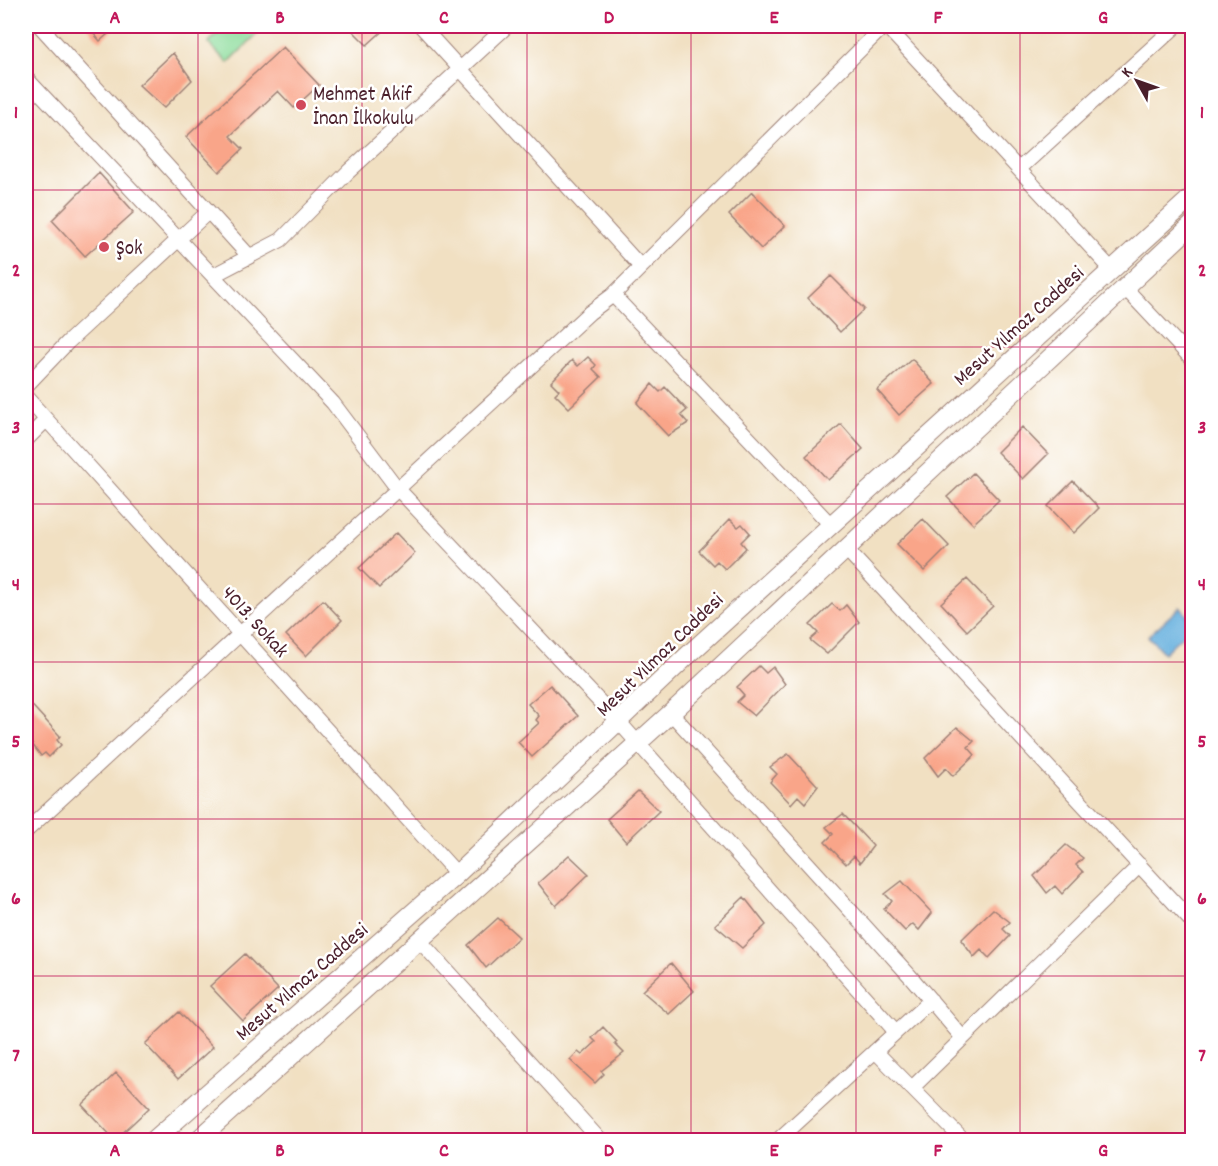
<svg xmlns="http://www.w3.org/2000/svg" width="1218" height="1166" viewBox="0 0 1218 1166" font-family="Dekko,sans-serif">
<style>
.green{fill:#8ddd9c;stroke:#6c7e64;stroke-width:1.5}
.water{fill:#66b0de;stroke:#586884;stroke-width:1.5}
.building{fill:#f9a589}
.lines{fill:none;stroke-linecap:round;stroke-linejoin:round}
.minor-casing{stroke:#9e8076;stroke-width:16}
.major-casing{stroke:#9e8076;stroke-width:20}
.minor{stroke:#fff;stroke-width:14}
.major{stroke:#fff;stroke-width:18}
.grid{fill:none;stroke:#c2185b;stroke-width:1.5;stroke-opacity:0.55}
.poi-dot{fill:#d1495b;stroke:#fff;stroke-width:2}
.labels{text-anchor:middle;stroke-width:5;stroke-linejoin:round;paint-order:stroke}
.poi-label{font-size:21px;fill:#4a1f2b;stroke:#fff;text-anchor:start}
.street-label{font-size:21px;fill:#4a1f2b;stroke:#fff}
.neatline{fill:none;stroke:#c2185b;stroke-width:2}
.grid-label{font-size:20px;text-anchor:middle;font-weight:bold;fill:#c2185b}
</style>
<rect width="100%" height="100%" fill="#fff"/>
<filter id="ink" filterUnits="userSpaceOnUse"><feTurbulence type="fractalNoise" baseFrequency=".0167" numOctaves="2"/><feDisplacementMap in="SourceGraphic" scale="12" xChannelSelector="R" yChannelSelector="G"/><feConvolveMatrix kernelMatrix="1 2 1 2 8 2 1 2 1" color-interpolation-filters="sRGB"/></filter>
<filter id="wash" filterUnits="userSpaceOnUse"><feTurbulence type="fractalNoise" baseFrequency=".008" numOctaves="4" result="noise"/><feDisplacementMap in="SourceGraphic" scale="24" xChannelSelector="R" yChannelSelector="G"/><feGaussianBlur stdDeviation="1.35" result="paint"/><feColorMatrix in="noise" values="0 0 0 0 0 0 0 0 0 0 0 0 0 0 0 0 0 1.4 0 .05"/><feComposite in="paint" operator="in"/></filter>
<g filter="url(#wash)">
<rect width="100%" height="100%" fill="#f1e0c2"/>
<!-- green -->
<path class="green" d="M226 26H263L264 27 228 63 208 43Z"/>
<!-- water -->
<path class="water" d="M1180 607 1192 621V626L1164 653 1148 636Z"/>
<g id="blocks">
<!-- building -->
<path class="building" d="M87 26H117L100 41Z
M348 26H388L367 45Z
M283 47 319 85 294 108 278 91 230 136 243 149 219 172 186 137Z
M173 53 192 80 164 108 139 85Z
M99 173 134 212 85 256 52 220Z
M752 192 785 226 761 249 729 215Z
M831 276 864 309 840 332 808 298Z
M588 357 596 365 593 369 601 377 569 408 555 394 559 390 551 382 572 360 578 366Z
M912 359 934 384 899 415 877 390Z
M652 384 660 392 665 387 687 410 681 415 688 423 668 436 637 403Z
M841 424 863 449 828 480 806 456Z
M1022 427 1048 454 1023 479 997 452Z
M973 473 999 500 973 524 947 497Z
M1073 481 1099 508 1074 533 1048 506Z
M730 519 738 527 742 524 750 533 741 542 746 548 725 569 717 561 713 565 699 551Z
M923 519 949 546 924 571 897 544Z
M396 533 415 553 379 588 359 568Z
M967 579 993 606 967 631 941 603Z
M323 600 342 620 306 656 286 635Z
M832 604 840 611 846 605 859 622 827 654 810 640 818 633 810 625Z
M759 666 766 673 773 667 785 684 754 716 737 702 744 695 737 687Z
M550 685 578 716 532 757 518 742 539 723 536 720 539 716 528 704Z
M26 699 60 736 57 740 61 745 49 757 45 753 41 756 26 736Z
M957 727 974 741 968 747 975 755 953 776 946 768 938 776 925 758Z
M788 754 818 786 805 803 798 796 791 804 770 782 777 774 770 767Z
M638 791 659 811 626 842 607 819Z
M843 814 873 846 860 863 854 856 846 864 825 842 833 834 826 827Z
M1066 845 1083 858 1076 865 1083 872 1062 894 1055 886 1047 893 1034 876Z
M569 855 589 874 556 906 538 883Z
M902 881 932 913 919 930 913 924 905 931 884 909 892 901 885 894Z
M744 897 766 925 742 948 715 925Z
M993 909 1010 922 1003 929 1010 936 989 958 981 950 974 957 961 940Z
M498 918 519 937 486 968 468 945Z
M245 954 278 989 243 1021 210 986Z
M671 963 694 991 669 1014 642 991Z
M179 1012 213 1047 178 1079 145 1044Z
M603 1027 617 1042 615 1044 624 1053 601 1071 604 1074 595 1083 570 1060 578 1052 582 1055 596 1042 592 1038Z
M116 1073 149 1108 115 1140 82 1105Z"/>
</g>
</g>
<g filter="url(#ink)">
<use href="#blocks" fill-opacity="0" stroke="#9e8076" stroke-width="1.5"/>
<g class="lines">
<defs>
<path id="minor" d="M40 26 249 256
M421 26 641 267
M886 26 1112 270
M26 78 333 403 397 488 619 722 896 1032
M1019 169 1176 26
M214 275 281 240 348 172 507 26
M1125 288 1192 359
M613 295 831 525
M26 386 68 342 208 212
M26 397 457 874
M26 440 45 421
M846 549 1192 922
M671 713 910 976 962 1037
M26 831 589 313 613 295 884 26
M419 940 600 1140
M875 1051 963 1140
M912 1088 1140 865
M778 1140 931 1000"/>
<path id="major" d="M154 1140 457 874 687 656 1192 197
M198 1140 671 713 1192 225"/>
</defs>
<!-- minor casing -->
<use href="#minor" class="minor-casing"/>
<!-- major casing -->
<use href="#major" class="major-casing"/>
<!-- minor -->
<use href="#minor" class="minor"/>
<!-- major -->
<use href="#major" class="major"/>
</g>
</g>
<!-- grid -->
<path class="grid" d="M198 26V1140M362 26V1140M527 26V1140M691 26V1140M856 26V1140M1020 26V1140M26 190H1192M26 347H1192M26 504H1192M26 662H1192M26 819H1192M26 976H1192"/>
<!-- markers -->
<g class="poi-dot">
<circle cx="301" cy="105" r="6"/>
<circle cx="104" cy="247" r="6"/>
</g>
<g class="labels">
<!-- poi labels -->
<g class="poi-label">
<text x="313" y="100">Mehmet Akif<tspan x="313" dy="24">İnan İlkokulu</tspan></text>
<text x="116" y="254">Şok</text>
</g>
<!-- street labels -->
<g class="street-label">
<text transform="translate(1018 325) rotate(-42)" y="7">Mesut Yılmaz Caddesi</text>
<text transform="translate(256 621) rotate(48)" y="7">4013. Sokak</text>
<text transform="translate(659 654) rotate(-44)" y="7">Mesut Yılmaz Caddesi</text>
<text transform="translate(301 981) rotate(-41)" y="7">Mesut Yılmaz Caddesi</text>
</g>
</g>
<!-- margin -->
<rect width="1218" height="1166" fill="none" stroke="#fff" stroke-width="66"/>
<!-- north arrow -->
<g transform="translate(1137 81) rotate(310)" stroke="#ffffff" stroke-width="4.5" paint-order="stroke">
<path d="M0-4.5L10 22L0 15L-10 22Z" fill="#4a1f2b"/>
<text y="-9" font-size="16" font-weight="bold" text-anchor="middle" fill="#4a1f2b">K</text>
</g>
<rect x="33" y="33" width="1152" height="1100" class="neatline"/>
<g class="grid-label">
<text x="115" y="23">A</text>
<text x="280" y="23">B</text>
<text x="444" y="23">C</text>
<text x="609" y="23">D</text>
<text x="774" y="23">E</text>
<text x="938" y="23">F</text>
<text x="1103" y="23">G</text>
<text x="16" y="118">1</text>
<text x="1202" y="118">1</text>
<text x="16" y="276">2</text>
<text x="1202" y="276">2</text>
<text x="16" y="433">3</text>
<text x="1202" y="433">3</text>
<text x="16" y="590">4</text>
<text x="1202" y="590">4</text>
<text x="16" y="747">5</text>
<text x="1202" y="747">5</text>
<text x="16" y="904">6</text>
<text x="1202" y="904">6</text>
<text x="16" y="1061">7</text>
<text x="1202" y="1061">7</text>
<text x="115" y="1156">A</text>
<text x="280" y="1156">B</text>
<text x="444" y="1156">C</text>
<text x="609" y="1156">D</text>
<text x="774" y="1156">E</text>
<text x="938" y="1156">F</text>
<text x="1103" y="1156">G</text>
</g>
</svg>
